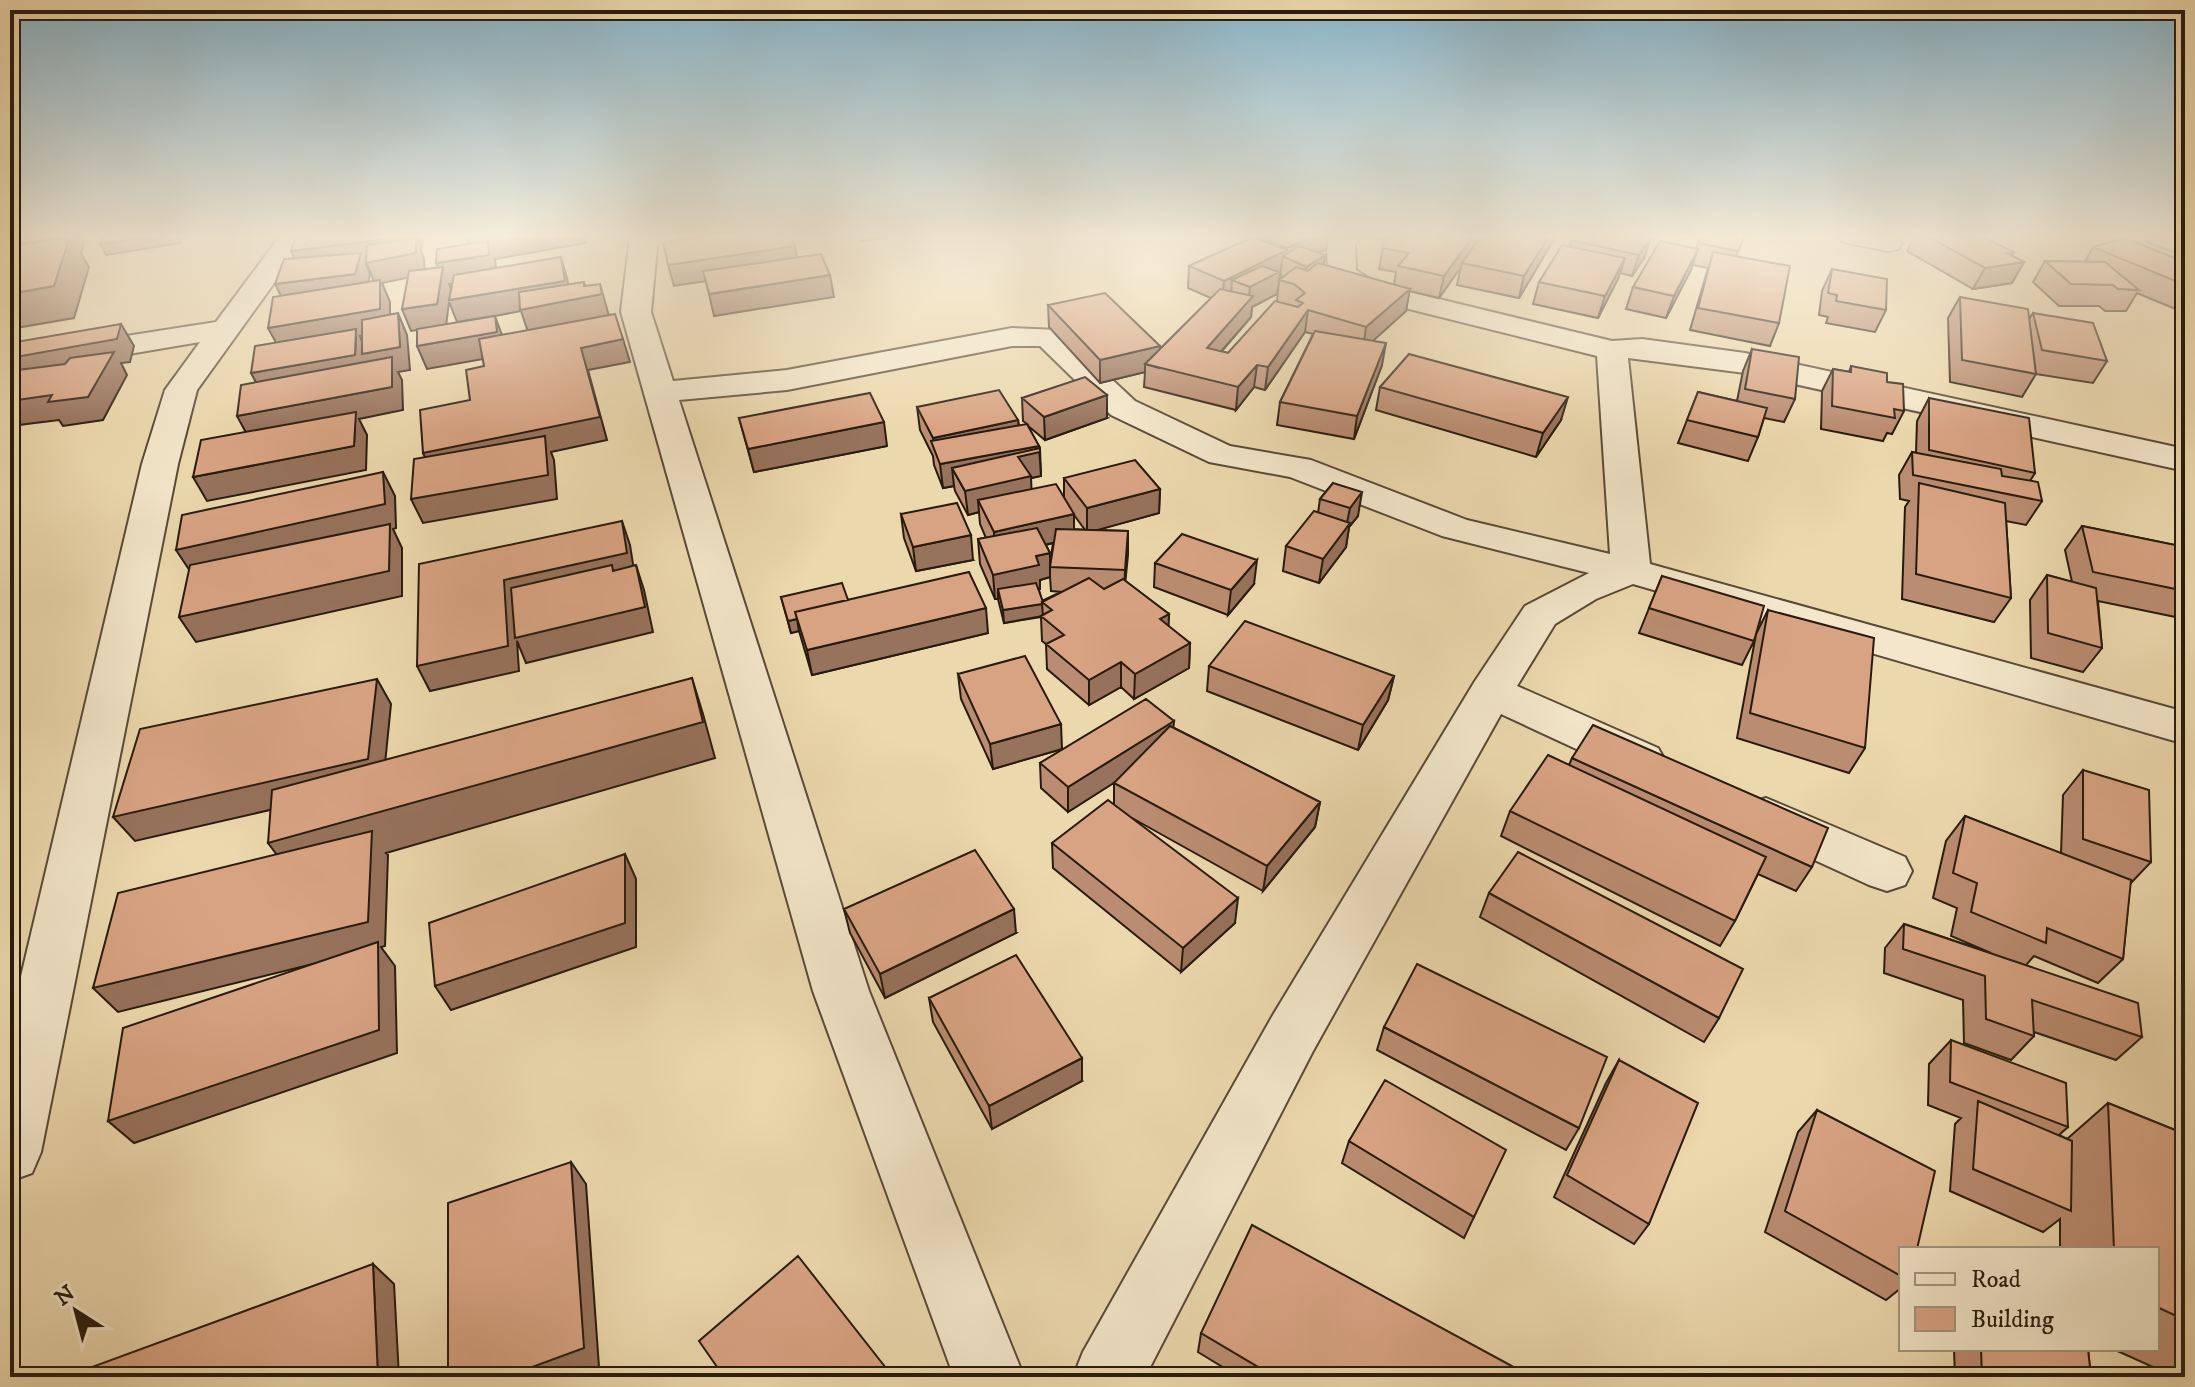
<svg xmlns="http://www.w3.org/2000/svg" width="2195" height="1387" viewBox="0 0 2195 1387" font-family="'IM FELL DW Pica',serif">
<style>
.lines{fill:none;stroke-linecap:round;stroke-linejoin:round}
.minor-casing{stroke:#594a36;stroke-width:4}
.minor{fill:#f3e6ca;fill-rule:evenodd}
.wall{fill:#ba8c71;stroke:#281b0e;stroke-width:2;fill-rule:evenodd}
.shaded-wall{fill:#97725c;stroke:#281b0e;stroke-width:2}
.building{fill:#d8a383;stroke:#281b0e;stroke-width:2}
</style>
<rect width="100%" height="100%" fill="#ecd8ad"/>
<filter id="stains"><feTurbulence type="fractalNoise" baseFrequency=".0025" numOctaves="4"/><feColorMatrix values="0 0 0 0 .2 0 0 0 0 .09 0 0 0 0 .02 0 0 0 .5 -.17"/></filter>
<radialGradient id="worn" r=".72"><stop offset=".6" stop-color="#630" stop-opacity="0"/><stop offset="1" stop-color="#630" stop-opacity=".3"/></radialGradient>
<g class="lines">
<defs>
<path id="minor" d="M280 236H308L197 390 178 464 41 1152 32 1173 10 1181V1023L142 464 165 390 200 342 10 374V354L216 322Z
M630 236H658L651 312 673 381 787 370 1012 328 1059 330 1135 401 1230 446 1311 460 1467 520 1610 554 1597 356 1357 296 1328 274 1327 241 1331 236H1361L1355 244 1356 270 1377 284 1612 341 1642 339 1745 353 2185 449V471L1745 373 1628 358 1650 564 2185 712V744L1633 584 1596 599 1555 624 1517 686 1658 748 1665 760 1658 772 1642 777 1626 772 1501 714 1313 1051 1145 1377H1073L1083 1352 1273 1015 1475 681 1525 606 1589 573 1442 536 1290 477 1209 462 1111 415 1040 346H1012L787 390 679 400 869 991 1024 1377H954L813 991 621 312Z
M1839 236H1892L1902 243 1898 249 1888 251 1843 242Z
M2145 236 2185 237V255L2149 242Z
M1766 798 1905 857 1912 871 1905 885 1887 891 1869 885 1749 830 1742 817 1749 804Z"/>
</defs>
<!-- minor casing -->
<use href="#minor" class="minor-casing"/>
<!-- minor -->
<use href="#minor" class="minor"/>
</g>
<!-- wall -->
<path class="wall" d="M1250 236H1328L1326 249 1319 253 1325 255 1324 265 1394 285 1396 272 1379 269 1384 240 1365 236H1555L1553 241 1519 298 1457 285 1461 267 1439 298 1409 291 1406 311 1373 340 1382 365 1354 439 1277 425 1280 402 1313 334 1305 332 1265 390 1254 387 1236 410 1144 387 1145 372 1100 383 1049 327 1048 305 1160 346V349L1211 298 1188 288 1189 266 1250 238ZM1281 273V277L1282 278 1279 280 1277 301 1228 353 1222 351 1251 317 1252 307 1277 294 1279 274Z
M1702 236H1745L1736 256 1779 323 1770 346 1690 330 1708 268 1693 265 1666 318 1626 309 1633 287 1696 248Z
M1907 236H1980L2014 252 2012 256 2024 262 2012 283 1973 289 1907 251 1913 239Z
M1651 237 1644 258 1632 276 1620 273 1598 318 1533 304 1539 282 1569 247 1571 240Z
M2093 247 2185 262V313L2137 293 2126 311H2105L2099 306H2059L2033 282 2045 261 2085 262Z
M1832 269 1886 310 1875 332 1826 323 1828 317 1819 315 1822 291Z
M1960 297 2029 319 2033 313 2107 361 2093 383 2036 374 2022 397 1950 382 1948 318Z
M1752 349 1795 399 1784 422 1764 418 1758 437 1748 461 1678 443 1698 392 1737 401 1743 371Z
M1851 366 1887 382 1904 411 1892 434 1887 433 1883 441 1821 429 1822 391 1833 369 1849 372Z
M1380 387 1561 420 1536 457 1376 410Z
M1022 398 1107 418 1045 440 1027 425 1040 448 1041 476 1031 478V489L1064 499V478L1160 489 1159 513 1096 530 1128 531 1125 581 1169 614 1168 626 1190 643 1189 668 1134 699 1121 687 1089 705 1047 669 1046 644 1042 641 1041 617 1004 623 998 599H995L980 564 978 539 986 538 980 524 979 512 968 515 955 491 954 486 943 488 934 465 933 456 920 430 917 407 1018 420 1019 426 1027 424 1023 421ZM1074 515 1085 530 1074 529ZM1053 543 1050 564V553L1046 545ZM1050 577 1051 591 1061 592 1042 601 1039 590 1040 589V580Z
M1929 398 2035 473 2030 481 2042 501 2026 525 2006 521 2011 598 1994 622 1902 599 1905 507 1909 501 1900 499 1899 475 1912 452 1916 453 1917 421Z
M739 418 887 446 754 472Z
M1333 483 1358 516 1349 527 1346 547 1319 583 1283 571 1286 546 1318 513 1320 499Z
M901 514 973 560 916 571 904 538Z
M2082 526 2185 547V619L2098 601 2102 648 2083 672 2031 658 2030 600 2047 575 2072 582 2065 550Z
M1155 563 1254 584 1228 615 1154 587Z
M1662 576 1754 641 1742 665 1639 633Z
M781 597 848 600 988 633 812 675 799 631 791 633Z
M1768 610 1865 748 1849 773 1737 738 1756 634Z
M1209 666 1394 676 1388 700 1358 750 1207 691Z
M958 674 1062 749 993 769 961 699Z
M1174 728 1320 802 1315 827 1263 891 1132 818 1235 923 1181 972 1053 868 1052 843 1114 805V783L1116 781 1068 812 1041 788 1040 763Z
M1572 758 1812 867 1796 891 1758 874 1735 921 1720 946 1501 836 1510 811 1569 765Z
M2083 770 2151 862 2130 884 2123 959 2098 983 2034 956 2026 965 2142 1037 2116 1060 2034 1032V1036L2011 1060 1964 1043 1963 1000 1884 973 1885 948 1904 924 1991 953 1951 936 1957 908 1933 898 1946 841 1965 816 2061 854 2063 795Z
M1489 893 1719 1018 1704 1042 1480 917Z
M844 909 1016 933 885 998 850 933Z
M929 998 1082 1081 992 1129 933 1022Z
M1384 1027 1579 1128 1566 1150 1377 1050Z
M1951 1040 2068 1127 2059 1135 2067 1139 2108 1103 2185 1134V1377H2175L2113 1349H2157V1249H2060V1219L2043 1232 1950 1191 1955 1124 1961 1118 1928 1105 1929 1064Z
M1619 1060 1649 1224 1634 1244 1554 1197 1606 1083Z
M1817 1110 1901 1249V1288L1886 1300 1765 1232 1798 1132Z
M1349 1141 1474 1217 1464 1238 1342 1163Z
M1201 1333 1532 1377H1239L1198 1352Z
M1954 1349H2088L2091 1377H1955Z"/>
<!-- shaded-wall -->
<path class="shaded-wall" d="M68 236H81H80L84 243 81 254 89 267 74 318 10 329V294Z
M154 236H182L180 243 106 255 100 244Z
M302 236H395V239L419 236 422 243 421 250 424 259 425 274 382 283 390 302V331L360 336 366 353 400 347 398 313 407 335 410 370 398 372 402 380 403 410 359 419 367 435 366 470 207 501 193 477 354 446 355 419 250 440 237 416 392 387V373L372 377 366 363 365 377 263 396 251 373 355 355 356 337 280 350 268 328 380 309V283L375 284 367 264H366L370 274 365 296 286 306 275 284 355 274 357 265 301 272 291 251 308 249Z
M499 236H584L586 243 495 259 497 277 449 284 451 288 450 300 565 281 561 257 567 278 571 300 587 297 584 282 588 297 602 294 600 284 609 316 528 332 521 311 495 316 503 338 506 355 427 369 417 346 497 332 495 316 457 322 449 302 446 326 411 331 402 309 437 304 441 277 436 263 473 258 467 241Z
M861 236H899L861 241Z
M1313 236H1328L1326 249 1297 263 1283 256 1277 294 1252 307 1251 317 1205 370 1207 348 1249 300 1250 287 1232 280 1231 298 1222 302 1224 281 1287 250V248Z
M1473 236H1483L1462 263 1461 267 1439 298 1444 276Z
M1549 236H1555L1553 241 1519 298 1524 276Z
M1651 237 1644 258 1632 276 1639 255Z
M795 246 799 267 674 286 668 265Z
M1698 249 1691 270 1666 318 1674 296Z
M2014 252 2008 264 2024 262 2012 283 1973 289 1985 268 2007 253Z
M1325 255 1322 276 1303 288 1306 267Z
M1625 258 1618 279 1598 318 1605 296Z
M830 275 834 297 714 316 709 294Z
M1410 289 1406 311 1363 350 1366 327Z
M1308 310 1305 332 1265 390 1268 367Z
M121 324 134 346 130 362 121 363 127 375 103 420 63 426 59 420 10 426V358Z
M623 339 630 362 588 370 607 440 551 452 554 460 557 499 423 523 411 499 434 477 423 453 581 348Z
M1386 343 1382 365 1354 439 1357 416Z
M1160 346 1159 368 1145 364V372L1100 383V360Z
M1257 365 1254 387 1236 410 1238 387Z
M1107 395V418L1045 440 1044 417Z
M1568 397 1561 420 1536 457 1543 433Z
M1018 420 1020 443 934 449 933 438Z
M884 422 887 446 754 472 748 449Z
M1039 446 1041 476 1031 478 1032 499 978 500 979 512 968 515 965 491 952 468 954 486 943 488 940 464Z
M383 472 395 496 396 528 393 529 402 548V596L196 642 179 617 192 574 176 550Z
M1160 489 1159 513 1087 533V508Z
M1362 492 1358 516 1349 527 1346 547 1319 583 1323 559 1346 528 1350 508Z
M1074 514V538L995 556 994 532Z
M622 521 630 545 635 577 636 565 644 590 653 632 526 663 517 641 519 671 430 691 417 666 504 580Z
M1128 531V555L1124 595 1125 570Z
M971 535 973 560 916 571 913 547Z
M1050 553V577L1040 580V589L1000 598 998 589V599H995L993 575 1036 556Z
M1257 560 1254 584 1228 615 1231 590Z
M1042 604 1043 616 1004 623 1003 610Z
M986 608 988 633 812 675 807 650Z
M1169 614 1168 639 1160 619Z
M797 619 799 631 791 633 788 621Z
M1190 643 1189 668 1134 699 1135 674Z
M1121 662V687L1089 705V680Z
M1394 676 1388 700 1358 750 1363 725Z
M692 678 703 714 715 758 386 853 388 855 385 946 381 947 395 966 397 1053 134 1143 108 1121 378 948 118 1012 93 988 295 879 268 843Z
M377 679 391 704 383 784 135 841 113 817Z
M1174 721 1172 746 1068 812V787Z
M1061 724 1062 749 993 769 990 744Z
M1320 802 1315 827 1263 891 1267 866Z
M625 854 636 879V947L451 1010 435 986Z
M1238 898 1235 923 1181 972 1183 948Z
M1014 909 1016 933 885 998 880 974Z
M1082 1058V1081L992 1129 989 1106Z
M571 1162 586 1184 599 1367 572 1377H505Z
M373 1264 394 1284 399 1377H378Z"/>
<!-- building -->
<path class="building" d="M10 236H68L67 237 10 246Z
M70 236 54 286 10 294V246Z
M103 236H154L100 244Z
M308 236H412L291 251 295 238Z
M466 236H499L467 241Z
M707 236H791L795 246 668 265 663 242Z
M1259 236H1313L1287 248Z
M1385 236H1473L1444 276 1398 266 1409 253 1382 248Z
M1481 236H1549L1524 276 1462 263Z
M1574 236H1644L1651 237 1639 255 1571 240Z
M1702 236H1744L1738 251 1698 243Z
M1927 236H1980L2014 252 2007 253 2024 262 1985 268Z
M1253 237 1287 250 1224 281 1189 266Z
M416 238V253L366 263 367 245Z
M2125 238 2185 262V285L2093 247Z
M488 241 489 255 436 263 437 249Z
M1660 241 1698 249 1674 296 1633 287Z
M1562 245 1625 258 1605 296 1539 282Z
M1299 246 1325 255 1306 267 1283 256Z
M1713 252 1790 266 1779 323 1698 308Z
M361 253 355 274 275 284 284 259Z
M821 254 830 275 709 294 703 271Z
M561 257 565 281 449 300 454 275Z
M2045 261 2105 262 2139 290 2118 289 2113 285 2071 284Z
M1318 263 1410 289 1366 327 1308 310 1268 367 1257 365 1238 387 1145 364 1220 289 1253 296 1207 348 1228 353 1275 301 1298 307 1303 303 1296 300 1305 293 1294 284 1279 280 1296 267 1308 271Z
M1262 266 1279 272 1250 287 1232 280Z
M443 267 437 304 402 309 409 271Z
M1832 269 1887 279 1886 310 1836 301 1837 295 1828 293Z
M380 280V309L268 328 273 297Z
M584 282V286L600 284 602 294 520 310 519 292Z
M1105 293 1160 346 1100 360 1048 305Z
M1960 297 2028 309 2036 374 1962 360Z
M398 313 400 347 362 354V320Z
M2033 313 2093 323 2107 361 2042 350Z
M615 314 623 339 581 348 600 417 423 453 420 410 470 400 466 370 484 366 479 339Z
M495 316 497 332 417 346V329Z
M121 324 117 339 10 358V343Z
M356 329 355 355 251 373 255 346Z
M1315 331 1386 343 1357 416 1280 402Z
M1752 349 1799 357 1795 399 1745 389Z
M114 352 88 397 48 402 52 395 10 401V371L65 364 70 358Z
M1409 354 1568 397 1543 433 1380 387Z
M392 357V387L237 416 241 385Z
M1851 366 1887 373V382L1903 384 1904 411 1894 409 1895 418 1832 406 1833 369 1851 372Z
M1085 377 1107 395 1044 417 1022 398Z
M999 390 1018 420 933 438 917 407Z
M1698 392 1767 408 1758 437 1687 420Z
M870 393 884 422 748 449 739 418Z
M1929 398 2029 418 2035 473 1929 450Z
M356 412 354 446 193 477 201 440Z
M1027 424 1039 446 940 464 931 441Z
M545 436 548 475 411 499 414 459Z
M1040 448V452L1018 457 1031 476 965 491 952 468Z
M1912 452 2001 469 2002 476 2038 482 2042 501 1913 475Z
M1135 460 1160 489 1087 508 1064 478Z
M383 472 385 504 176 550 182 515Z
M1333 483 1362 492 1350 508 1320 499Z
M1919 483 2005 503 2011 598 1916 574Z
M1056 484 1074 514 994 532 978 500Z
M957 503 971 535 913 547 901 514Z
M1314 511 1350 523 1323 559 1286 546Z
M622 521 627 553 504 580 508 646 417 666 419 564Z
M390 524 389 571 179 617 190 565Z
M2082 526 2185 547V591L2093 572Z
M1037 528 1050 553 1036 556 1039 565 993 575 978 539Z
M1056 529 1128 531 1125 570 1050 567Z
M1182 534 1257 560 1231 590 1155 563Z
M612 565 613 571 636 565 645 607 515 638 511 588Z
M969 572 986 608 807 650 795 612Z
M2047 575 2096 588 2102 648 2048 633Z
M1662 576 1764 606 1754 641 1649 608Z
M1089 578 1104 589 1123 579 1169 614 1160 619 1190 643 1135 674 1121 662 1089 680 1046 644 1064 635 1041 616 1052 610 1042 602Z
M842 583 848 600 795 612 797 619 788 621 781 597Z
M1036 583 1043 602H1042V604L1003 610 998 589Z
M1768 610 1874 638 1865 748 1750 713Z
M1245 621 1394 676 1363 725 1209 666Z
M1025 656 1061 724 990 744 958 674Z
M692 678 703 722 268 843 272 790Z
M377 679 368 759 113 817 140 729Z
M1146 699 1174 721 1068 787 1040 763Z
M1593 725 1828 828 1812 867 1572 758Z
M1170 726 1320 802 1267 866 1114 783Z
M1548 755 1766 857 1735 921 1510 811Z
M2083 770 2149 790 2151 862 2083 839Z
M1108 800 1238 898 1183 948 1052 843Z
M1965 816 2131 880 2123 959 2047 928 2046 943 1971 912 1977 883 1953 873Z
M372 831 368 922 93 988 118 893Z
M975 850 1014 909 880 974 844 909Z
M1518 852 1743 969 1719 1018 1489 893Z
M625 854V923L435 986 429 923Z
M1904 924 2138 1003 2142 1037 2032 1000 2034 1036 1986 1019 1985 976 1903 949Z
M378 942 379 1030 108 1121 123 1028Z
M1016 955 1082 1058 989 1106 929 998Z
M1417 964 1607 1057 1579 1128 1384 1027Z
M1951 1040 2066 1083 2068 1127 1950 1082Z
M1619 1060 1698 1103 1649 1224 1567 1175Z
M1385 1080 1506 1150 1474 1217 1349 1141Z
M1978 1101 2072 1141 2071 1211 1973 1169Z
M2108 1103 2185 1134V1320L2157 1307V1249H2114Z
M1817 1110 1935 1171 1917 1249H1901V1276L1785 1211Z
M571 1162 584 1348 505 1377H448V1203Z
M1252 1225 1532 1377H1275L1201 1333Z
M798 1256 893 1377H724L699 1341Z
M373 1264 378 1377H72L73 1374Z
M1981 1349H2088L2091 1377H1982Z"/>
<!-- sky -->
<linearGradient id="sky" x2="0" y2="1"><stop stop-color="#88b7ce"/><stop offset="0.55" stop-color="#f6edda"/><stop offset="1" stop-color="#f6edda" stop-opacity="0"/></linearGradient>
<rect width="2195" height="430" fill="url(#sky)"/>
<!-- margin -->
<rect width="2195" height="1387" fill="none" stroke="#ecd8ad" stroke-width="40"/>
<rect x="12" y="12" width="2171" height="1363" fill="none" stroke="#281b0e" stroke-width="4"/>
<rect x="20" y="20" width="2155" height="1347" fill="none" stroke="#281b0e" stroke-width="2"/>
<!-- legend -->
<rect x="1899" y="1247" width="260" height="104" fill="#f3e6ca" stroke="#a2957f" stroke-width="2"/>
<rect x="1915" y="1273" width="40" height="12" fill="#f3e6ca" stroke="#a2957f" stroke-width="2"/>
<text x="1971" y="1287" font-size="24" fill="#281b0e">Road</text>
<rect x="1915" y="1307" width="40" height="24" fill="#d8a383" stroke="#a2957f" stroke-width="2"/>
<text x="1971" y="1327" font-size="24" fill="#281b0e">Building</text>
<!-- north arrow -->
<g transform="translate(76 1311) rotate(324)" stroke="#f3e6ca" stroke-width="6" paint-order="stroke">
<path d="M0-6L14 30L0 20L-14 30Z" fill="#281b0e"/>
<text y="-12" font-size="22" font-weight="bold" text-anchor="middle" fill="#281b0e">N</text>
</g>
<rect width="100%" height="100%" filter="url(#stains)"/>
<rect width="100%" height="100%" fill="url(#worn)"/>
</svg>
